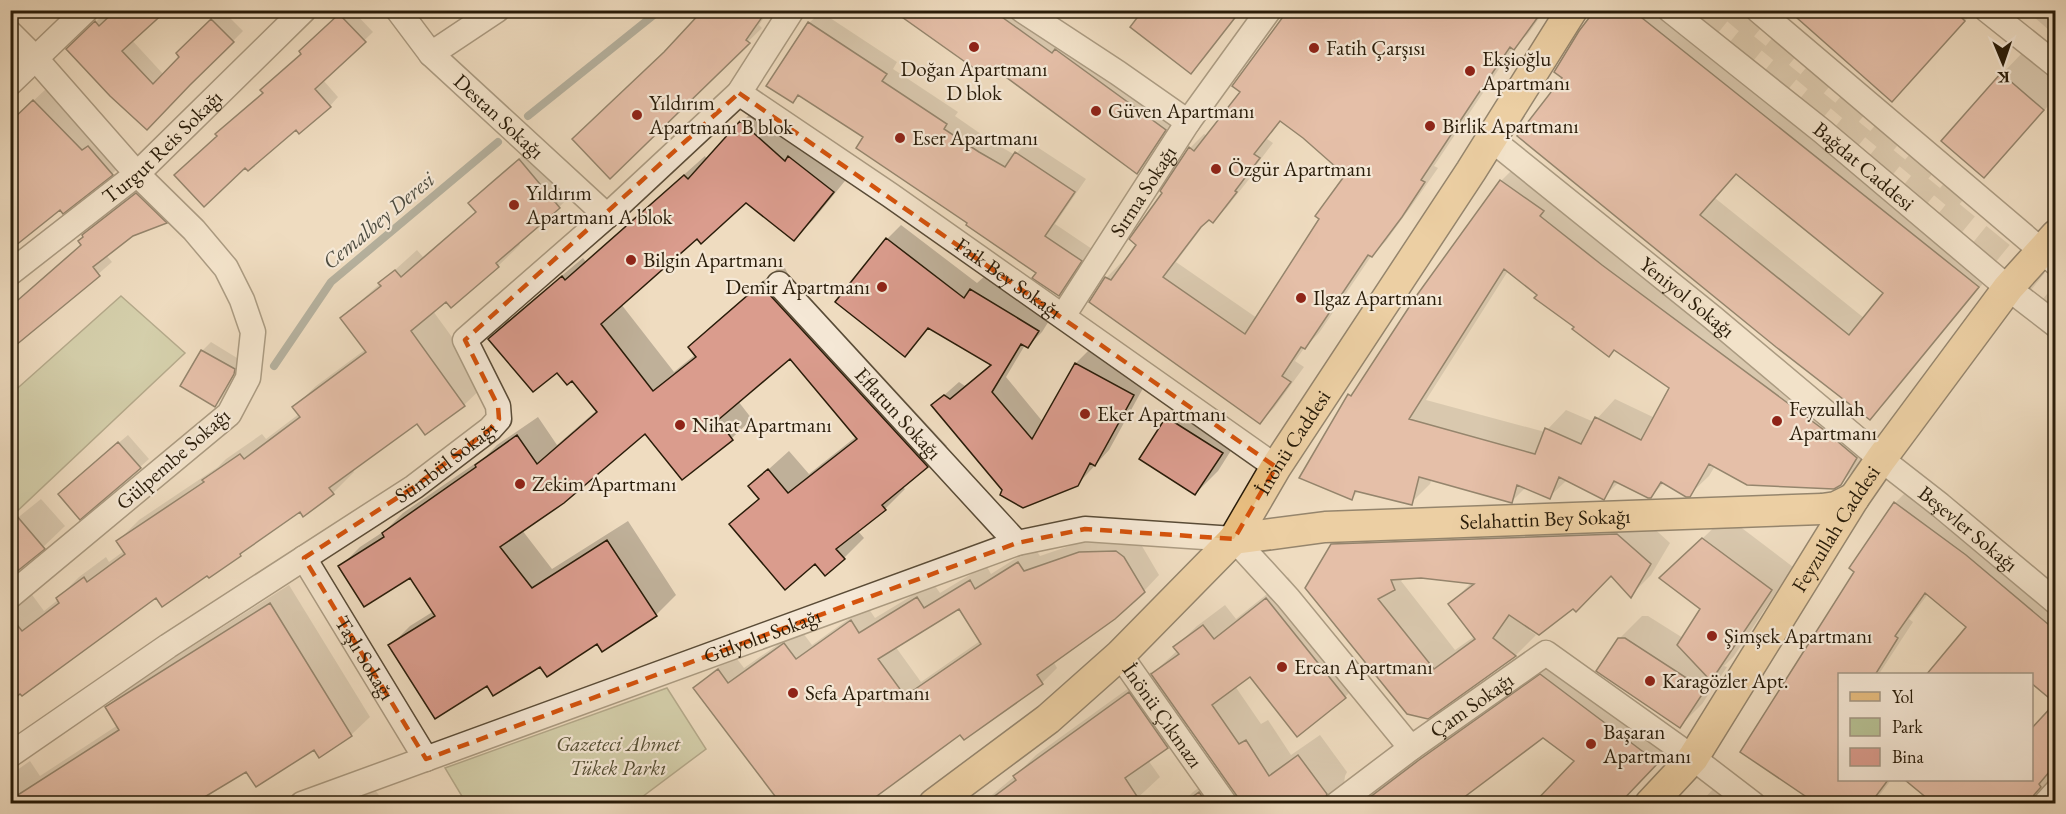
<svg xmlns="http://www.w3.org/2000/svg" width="2066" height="814" viewBox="0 0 2066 814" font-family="'EB Garamond',serif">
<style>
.green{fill:#b7c194;stroke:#706e4e;stroke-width:1.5}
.shadow{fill:#0003;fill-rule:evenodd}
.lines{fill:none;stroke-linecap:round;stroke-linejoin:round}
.stream{stroke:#6f7a74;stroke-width:8}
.building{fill:#da9c8d;stroke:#291c09;stroke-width:1.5;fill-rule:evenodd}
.major-tunnel{stroke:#c7b69b;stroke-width:30;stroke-dasharray:30 15;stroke-linecap:butt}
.minor-casing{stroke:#5a4c37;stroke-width:27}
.major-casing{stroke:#291c09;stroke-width:33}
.minor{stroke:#f5e8d6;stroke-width:24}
.major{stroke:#e8be80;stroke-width:30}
.marked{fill:none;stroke:#d5530c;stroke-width:4.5;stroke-dasharray:12 8;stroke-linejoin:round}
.poi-dot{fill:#8f2418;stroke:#f5e8d6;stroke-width:2}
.labels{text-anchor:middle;stroke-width:4.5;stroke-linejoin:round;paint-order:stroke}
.poi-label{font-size:21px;fill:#291c09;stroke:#f5e8d6;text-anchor:start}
.street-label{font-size:21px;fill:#291c09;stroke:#f5e8d6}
.park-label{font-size:21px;font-style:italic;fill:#544e33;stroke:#f5e8d6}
.water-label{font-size:22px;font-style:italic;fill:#4c4b3f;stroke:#f5e8d6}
</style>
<rect width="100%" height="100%" fill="#efdcc0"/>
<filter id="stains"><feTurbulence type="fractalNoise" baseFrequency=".00333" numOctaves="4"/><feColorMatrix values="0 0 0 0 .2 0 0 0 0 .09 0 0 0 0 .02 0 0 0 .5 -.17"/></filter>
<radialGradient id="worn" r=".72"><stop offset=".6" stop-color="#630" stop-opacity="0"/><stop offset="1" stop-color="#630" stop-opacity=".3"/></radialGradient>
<!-- green -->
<path class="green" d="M121 296 185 353 11 517V394Z
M667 688 706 749 634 803H466L445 768Z"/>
<!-- shadow -->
<path class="shadow" d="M222 10 243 31 147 128 68 49 106 12 164 75 181 57 178 53Z
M344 10H352L373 32 323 80 338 97 330 106 264 92 302 53 309 43Z
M705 10H769L759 25 762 28 610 176 672 46Z
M895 10H1023L1177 117 1150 160 1137 172 993 65 985 74Z
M1145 10H1242L1203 60 1191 72Z
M1290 10H1545L1528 34 1513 48 1434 166 1438 168 1415 201 1386 241 1372 255 1319 333 1305 347 1295 361 1304 367 1274 408 1260 422 1091 301 1107 277 1121 263 1124 265 1138 244 1164 193 1190 148 1204 134 1207 136 1242 91ZM1281 120 1304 137 1347 175 1257 318 1176 262 1209 218 1213 221 1227 207 1250 178 1248 176 1273 143 1267 139Z
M1597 10H1668L1994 270 1886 402 1870 418 1564 78ZM1737 173 1885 293 1864 318 1715 198Z
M1789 10H1975L1911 81Z
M2026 10H2056V32L2052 29 2050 31Z
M821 12 897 62 893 69 958 112 955 116 991 141 1015 155 1028 141 1086 179 1055 224 1092 249 1070 283 1059 294 1038 273 969 222 866 136 799 94 792 101 809 23Z
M2024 51 2056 78V97L2006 154 1984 176 2002 74Z
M47 88 125 161 112 174 63 212 10 123Z
M761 102 853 171 814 219 794 239 746 201 697 237 621 304 674 372 696 354 690 347 710 327 783 264 788 274 947 446 927 466 902 486 905 489 885 509 857 530 864 538 844 558 815 562 731 524 760 497 750 486 789 451 809 474 857 436 790 357 738 401 752 419 732 438 682 478 646 432 522 530 552 569 628 521 676 595 656 615 598 642 487 684 390 646 410 626 434 611 411 575 340 567 360 547 386 530 403 513 486 456 497 445 538 417 557 445 597 410 572 379 490 339 510 319 583 258 586 262 705 156 707 160Z
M542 139 581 186 559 207 518 242 520 245 498 266 451 306 446 300 433 311 486 384 464 405 425 433 417 422 352 469 354 472 333 493 300 510 248 546 240 555 208 574 156 596 10 700V524L41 499 65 526 16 573 20 583 27 588 44 611 59 599 58 598 79 577 106 557 109 562 124 551 118 541 139 520 218 467 226 459 262 434 266 439 299 414 294 407 316 386 366 349 342 318 417 250 423 257 476 211 470 203 491 182Z
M1520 162 1621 246 1843 411 1875 438 1860 464 1840 484 1715 466 1709 476 1689 495 1665 482 1651 496 1619 482 1603 498 1567 480 1549 497 1526 487 1512 501 1432 479 1430 484 1411 503 1359 490 1352 498 1350 395 1358 387 1501 181ZM1508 271 1539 294 1576 327 1615 349 1671 388 1655 418 1615 399 1594 422 1566 410 1545 432 1426 400Z
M150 181 179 209 166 222 133 234 106 255 112 262 10 351V292L18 300 82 244 84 235 97 222Z
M901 225 977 283 985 276 1052 316 1042 332 1028 346 1025 345 1006 377 1043 422 1076 363 1090 349 1147 381 1109 450 1077 485 1004 490 933 405 959 382 965 386 991 364 930 327 905 355 887 239Z
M211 342 242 361 223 397 215 405 182 385 202 351Z
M1190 395 1244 430 1218 471 1195 494 1141 459 1167 418Z
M128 435 149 459 140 467 69 485Z
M1911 487 2056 601V701L2032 681V674L1928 594 1909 619 1913 622 1879 674H1840V780H1891L1873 804H1820L1742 751 1856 571 1895 503Z
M1638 514 1670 543 1651 575 1631 595 1611 574 1573 607 1531 628 1529 630 1536 635 1516 655 1428 717 1332 545 1353 524ZM1421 577 1472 582 1450 604 1475 636 1455 650 1401 581 1405 578Z
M1726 516 1793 567 1734 656 1724 666 1727 667 1702 704 1680 726 1619 639 1642 616H1648L1683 638 1702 609 1661 578Z
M1096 537 1139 541 1159 575 1144 591 1053 661 1057 668 1042 683 961 733 695 688 711 673 734 655 744 668 800 629 812 645 867 606 875 618 933 583 940 593 986 565 991 574 1034 547 1040 556ZM959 607 980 641 921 682 895 646Z
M1288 577 1366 676 1345 697 1250 675 1235 686 1261 724 1268 720 1291 755 1320 735 1347 772 1345 776 1344 784 1443 738 1563 654 1678 741 1617 804 1576 761 1543 736 1454 804H1181L1193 792 1221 772 1189 725 1167 747 1148 760 1160 777 1131 804H981L1015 776 1036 755 1151 672 1152 674 1178 650 1175 647 1197 626 1225 605 1236 619Z
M289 585 370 717 351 735 246 770 10 804V775L30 761 40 776 118 725 107 707 125 689Z
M2056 705V765L2054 768 2056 771 2050 777 2047 787 2032 804H1936L1920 790 1929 780H2032V731Z
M1730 771 1771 804H1699Z
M369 781 385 804H338Z"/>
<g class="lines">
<!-- stream -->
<path class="stream" d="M528 116 660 10
M274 366 331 282 498 142"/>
</g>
<!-- building -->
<path class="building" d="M116 10H167L122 51 153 84 179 57 176 53 211 19 234 42 190 85 147 130 110 96 66 49 95 21 99 26Z
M703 10H767L746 40 750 43 610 179 572 139 664 52Z
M892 10H992L1052 53 1055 49 1059 52 1166 130 1137 174 991 66 985 76Z
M1143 10H1241L1191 74 1130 27Z
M1288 10H1543L1514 50 1510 47 1478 94 1421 180 1425 182 1402 217 1372 257 1368 255 1305 349 1301 347 1282 376 1291 382 1260 424 1089 302 1105 277 1111 280 1136 245 1129 239 1162 193 1160 191 1189 147 1194 151 1240 92 1232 86ZM1280 121 1303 138 1345 175 1315 216 1319 219 1245 334 1163 277 1201 227 1209 220 1213 223 1237 192 1235 191 1260 158 1254 154Z
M1595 10H1632L1979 287 1870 420 1776 347 1517 136 1562 78 1554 72 1579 31ZM1736 174 1883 293 1849 335 1700 215Z
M1788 10H1954L1965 21 1892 102Z
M339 14 366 42 315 89 331 107 299 134 296 130 248 171 245 168 204 207 174 175 217 136 215 134 263 93 260 90 301 54 299 51Z
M808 22 887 74 882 81 947 124 944 129 979 152 1005 167 1015 152 1075 192 1045 236 1082 261 1059 296 1032 278 1036 273 966 225 967 223 856 148 863 137 798 95 793 103 766 86Z
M2001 73 2044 110 1984 178 1941 141Z
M33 100 82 150 88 146 113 175 63 214 60 210 10 250V122Z
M740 121 785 161 788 156 834 192 794 241 746 203 701 244 697 239 601 324 653 391 696 357 688 347 763 282 769 294 928 467 882 505 886 510 836 549 845 559 825 576 815 564 785 590 729 524 759 499 748 486 768 469 788 493 857 439 790 359 718 420 733 440 682 480 645 434 564 503 500 547 532 588 607 540 657 616 602 652 597 644 547 677 540 667 493 696 487 686 435 719 388 645 435 616 410 578 364 607 338 566 384 537 382 533 476 467 475 465 517 435 537 464 597 412 572 381 567 385 557 373 533 392 488 339 562 276 565 280 684 175 688 179Z
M519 159 560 208 496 263 499 267 451 308 446 302 411 331 465 406 425 435 417 424 329 488 334 494 303 517 300 512 240 554 241 556 209 578 207 576 162 607 156 598 22 696 20 694 10 702V616L22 631 59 603 56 598 84 577 87 582 125 554 116 541 204 482 202 480 240 454 244 459 300 417 292 407 366 352 340 318 381 286 378 283 395 270 401 277 476 212 468 203Z
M1500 180 1544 211 1540 216 1602 265 1824 430 1857 458 1841 485 1834 489 1747 485 1709 464 1690 497H1686L1661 482 1651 498H1648L1614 481 1604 500 1559 477 1550 499 1517 485 1512 503 1419 477 1412 505 1355 491 1352 500 1299 478 1348 394 1351 396 1417 295ZM1504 269 1537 295 1534 298 1574 327 1572 329 1609 357 1614 350 1669 388 1641 440 1595 417 1581 444 1545 428 1535 454 1409 419Z
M136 193 167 223 133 236 93 267 100 276 10 350V307L81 245 78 241 83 237 82 235Z
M886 238 964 298 970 289 1039 331 1028 348 1021 344 992 392 1032 439 1075 363 1134 395 1095 466 1090 463 1078 486 1023 508 1000 495 1002 490 931 405 944 395 950 399 991 365 928 328 905 357 835 302Z
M201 350 235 369 234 374 215 407 180 386Z
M1166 417 1223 453 1195 495 1139 459Z
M118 442 141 468 80 520 58 494Z
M1894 502 1966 555 2055 630V765L2039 784 2041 787 2034 795 2031 804H1934L1905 780H2031V729L2055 703 2031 683V675H1926L1966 627 1925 593 1895 636 1898 638 1875 675H1839V780H1888L1870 804H1817L1740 752 1854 572 1849 568Z
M10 508 45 549 10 577Z
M1617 534 1651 564 1631 598 1611 576 1576 612 1573 609 1539 635 1509 615 1493 638 1516 656 1428 719 1407 714 1305 588 1331 544ZM1421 578 1474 584 1448 604 1475 639 1434 669 1378 599 1395 590 1391 580Z
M1702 538 1772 590 1711 681 1677 645 1700 609 1659 578Z
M1116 551 1124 557 1145 592 1115 619 1037 675 1043 684 964 740 960 735 866 804H781L693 688 718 669 728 683 784 643 796 659 851 620 859 633 917 597 924 608 970 580 975 589 1018 562 1024 571 1079 552ZM959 609 981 644 905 696 878 659Z
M1266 598 1346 698 1297 737 1250 677 1212 705 1239 744 1246 740 1269 776 1298 755 1327 794 1323 804H1239L1237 796 1151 674 1179 654 1173 647 1203 625 1214 639Z
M270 603 352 736 319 758 314 750 256 787 246 772 193 804H10V800L119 730 105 707Z
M1618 638H1625L1705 690 1680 728 1596 671Z
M1540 674 1658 763 1619 804H1533L1574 761 1543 738 1455 804H1361L1419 760Z
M1129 692 1168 748 1125 778 1142 804H984L1016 780 1013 776Z
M1199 792 1207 804H1183Z"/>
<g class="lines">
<!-- major-tunnel -->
<path class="major-tunnel" d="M1698 10 2056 302
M1737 10 1963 200"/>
<defs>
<g id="minor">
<path id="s1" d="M398 10 431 54 607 216"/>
<path d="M1022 10 1118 73 1188 122"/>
<path id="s2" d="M1670 10 1822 131 2008 288 2056 325"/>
<path d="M1758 10 2056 263"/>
<path d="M1987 10 2056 65"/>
<path d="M10 33 36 59 137 174 194 230 226 268 242 300 253 332 248 378 229 414 10 596"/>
<path d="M431 54 497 10"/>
<path d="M10 83 86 10"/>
<path id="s3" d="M739 93 890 195 1276 467"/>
<path id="s4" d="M1491 139 1712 317 1881 459 1940 505 2056 602"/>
<path id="s5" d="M10 273 137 174 304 10"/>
<path id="s6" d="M779 284 1017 543"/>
<path id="s7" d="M1063 316 1188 122 1269 10"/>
<path id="s8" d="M304 558 426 759"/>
<path id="s9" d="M1120 655 1225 804"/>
<path id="s10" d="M10 755 168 646 414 487 490 429 499 419 498 406 465 340 607 216 739 93 792 10"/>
<path id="s11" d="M302 804 1017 543 1085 529 1234 539 1288 598 1411 748 1546 653 1693 758 1753 804"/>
<path d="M1337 804 1411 748"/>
<path d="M2045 804 2056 792"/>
</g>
<g id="major">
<path id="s12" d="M1234 539 1325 527 1822 509 1836 507 1854 498"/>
<path id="s13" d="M934 804 1048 719 1120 655 1234 539 1276 467 1471 171 1572 10"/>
<path id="s14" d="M1650 804 1693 758 1854 498 1881 459 2008 288 2056 235"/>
</g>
</defs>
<!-- minor casing -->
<use href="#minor" class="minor-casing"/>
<!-- major casing -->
<use href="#major" class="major-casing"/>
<!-- minor -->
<use href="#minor" class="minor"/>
<!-- major -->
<use href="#major" class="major"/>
</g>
<!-- marked area -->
<path d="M0 0H2066V814H0ZM739 93 1276 467 1234 539 1085 529 1017 543 426 759 304 558 414 487 490 429 499 419 498 406 465 340Z" fill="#efdcc0" fill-opacity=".55" fill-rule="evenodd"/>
<path class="marked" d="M739 93 1276 467 1234 539 1085 529 1017 543 426 759 304 558 414 487 490 429 499 419 498 406 465 340Z"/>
<!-- markers -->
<g class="poi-dot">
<circle cx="974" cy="47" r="6"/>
<circle cx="1314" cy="48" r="6"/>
<circle cx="1470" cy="71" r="6"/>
<circle cx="1096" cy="111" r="6"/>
<circle cx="637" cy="115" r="6"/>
<circle cx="1430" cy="126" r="6"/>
<circle cx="900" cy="138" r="6"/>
<circle cx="1216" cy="169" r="6"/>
<circle cx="514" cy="205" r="6"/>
<circle cx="631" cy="260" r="6"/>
<circle cx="882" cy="287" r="6"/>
<circle cx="1301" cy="298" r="6"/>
<circle cx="1085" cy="414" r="6"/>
<circle cx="1777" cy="421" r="6"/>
<circle cx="680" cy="425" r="6"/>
<circle cx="520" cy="484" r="6"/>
<circle cx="1712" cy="636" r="6"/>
<circle cx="1282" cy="667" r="6"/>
<circle cx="1650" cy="681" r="6"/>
<circle cx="793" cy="693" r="6"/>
<circle cx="1591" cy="744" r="6"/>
</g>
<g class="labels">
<!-- poi labels -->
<g class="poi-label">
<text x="1326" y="55">Fatih Çarşısı</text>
<text x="1482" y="66">Ekşioğlu<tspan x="1482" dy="24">Apartmanı</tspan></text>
<text x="974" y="76" text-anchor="middle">Doğan Apartmanı<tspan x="974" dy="24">D blok</tspan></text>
<text x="649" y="110">Yıldırım<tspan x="649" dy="24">Apartmanı B blok</tspan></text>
<text x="1108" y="118">Güven Apartmanı</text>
<text x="1442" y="133">Birlik Apartmanı</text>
<text x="912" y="145">Eser Apartmanı</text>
<text x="1228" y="176">Özgür Apartmanı</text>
<text x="526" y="200">Yıldırım<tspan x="526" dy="24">Apartmanı A blok</tspan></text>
<text x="643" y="267">Bilgin Apartmanı</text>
<text x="870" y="294" text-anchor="end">Demir Apartmanı</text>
<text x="1313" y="305">Ilgaz Apartmanı</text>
<text x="1789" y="416">Feyzullah<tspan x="1789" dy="24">Apartmanı</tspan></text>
<text x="1097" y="421">Eker Apartmanı</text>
<text x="692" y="432">Nihat Apartmanı</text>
<text x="532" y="491">Zekim Apartmanı</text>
<text x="1724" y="643">Şimşek Apartmanı</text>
<text x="1294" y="674">Ercan Apartmanı</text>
<text x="1662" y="688">Karagözler Apt.</text>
<text x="805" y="700">Sefa Apartmanı</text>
<text x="1603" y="739">Başaran<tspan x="1603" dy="24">Apartmanı</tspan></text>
</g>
<!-- street labels -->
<g class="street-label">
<text dy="7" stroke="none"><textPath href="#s1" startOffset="147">Destan Sokağı</textPath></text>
<text dy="7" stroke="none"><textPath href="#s5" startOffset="198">Turgut Reis Sokağı</textPath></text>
<text dy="7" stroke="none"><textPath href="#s2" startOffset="249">Bağdat Caddesi</textPath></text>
<text dy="7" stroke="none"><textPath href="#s7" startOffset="148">Sırma Sokağı</textPath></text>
<text dy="7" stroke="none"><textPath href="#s3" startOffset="327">Faik Bey Sokağı</textPath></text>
<text dy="7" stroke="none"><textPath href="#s4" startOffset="252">Yeniyol Sokağı</textPath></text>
<text dy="7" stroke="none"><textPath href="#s6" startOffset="176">Eflatun Sokağı</textPath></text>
<text dy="7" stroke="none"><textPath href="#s13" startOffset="514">İnönü Caddesi</textPath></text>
<text transform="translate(173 459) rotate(-41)" y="7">Gülpembe Sokağı</text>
<text dy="7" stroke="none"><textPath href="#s10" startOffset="525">Sümbül Sokağı</textPath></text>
<text dy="7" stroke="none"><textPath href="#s12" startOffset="312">Selahattin Bey Sokağı</textPath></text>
<text dy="7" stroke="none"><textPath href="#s14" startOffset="333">Feyzullah Caddesi</textPath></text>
<text dy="7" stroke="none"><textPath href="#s4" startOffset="616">Beşevler Sokağı</textPath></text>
<text dy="7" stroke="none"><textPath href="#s11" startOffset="490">Gülyolu Sokağı</textPath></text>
<text dy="7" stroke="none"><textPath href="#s8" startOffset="117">Taşlı Sokağı</textPath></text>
<text dy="7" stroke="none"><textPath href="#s11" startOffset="1328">Çam Sokağı</textPath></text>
<text dy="7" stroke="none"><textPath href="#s9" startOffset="74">İnönü Çıkmazı</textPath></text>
</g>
<!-- park labels -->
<g class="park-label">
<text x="618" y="751">Gazeteci Ahmet<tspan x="618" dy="24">Tükek Parkı</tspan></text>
</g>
<!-- water labels -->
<g class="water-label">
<text transform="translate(378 220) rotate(-40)" y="8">Cemalbey Deresi</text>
</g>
</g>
<!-- margin -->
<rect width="2066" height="814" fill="none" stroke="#efdcc0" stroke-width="36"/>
<rect x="12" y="12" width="2042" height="790" fill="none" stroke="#291c09" stroke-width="3"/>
<rect x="18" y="18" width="2030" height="778" fill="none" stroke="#291c09" stroke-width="1.5"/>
<!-- legend -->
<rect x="1838" y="673" width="195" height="108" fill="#f5e8d6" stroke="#a39684" stroke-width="1.5"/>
<rect x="1850" y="692" width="30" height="9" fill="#e8be80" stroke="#a39684" stroke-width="1.5"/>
<text x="1892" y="703" font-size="18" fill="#291c09">Yol</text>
<rect x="1850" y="718" width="30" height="18" fill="#b7c194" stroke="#a39684" stroke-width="1.5"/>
<text x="1892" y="733" font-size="18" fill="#291c09">Park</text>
<rect x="1850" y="748" width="30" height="18" fill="#da9c8d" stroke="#a39684" stroke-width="1.5"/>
<text x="1892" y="763" font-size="18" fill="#291c09">Bina</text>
<!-- north arrow -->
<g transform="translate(2003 63) rotate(178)" stroke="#f5e8d6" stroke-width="4.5" paint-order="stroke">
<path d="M0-4.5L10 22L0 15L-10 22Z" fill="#291c09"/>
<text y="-9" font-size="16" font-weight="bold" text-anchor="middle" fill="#291c09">K</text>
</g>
<rect width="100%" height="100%" filter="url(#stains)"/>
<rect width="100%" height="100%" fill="url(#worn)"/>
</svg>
